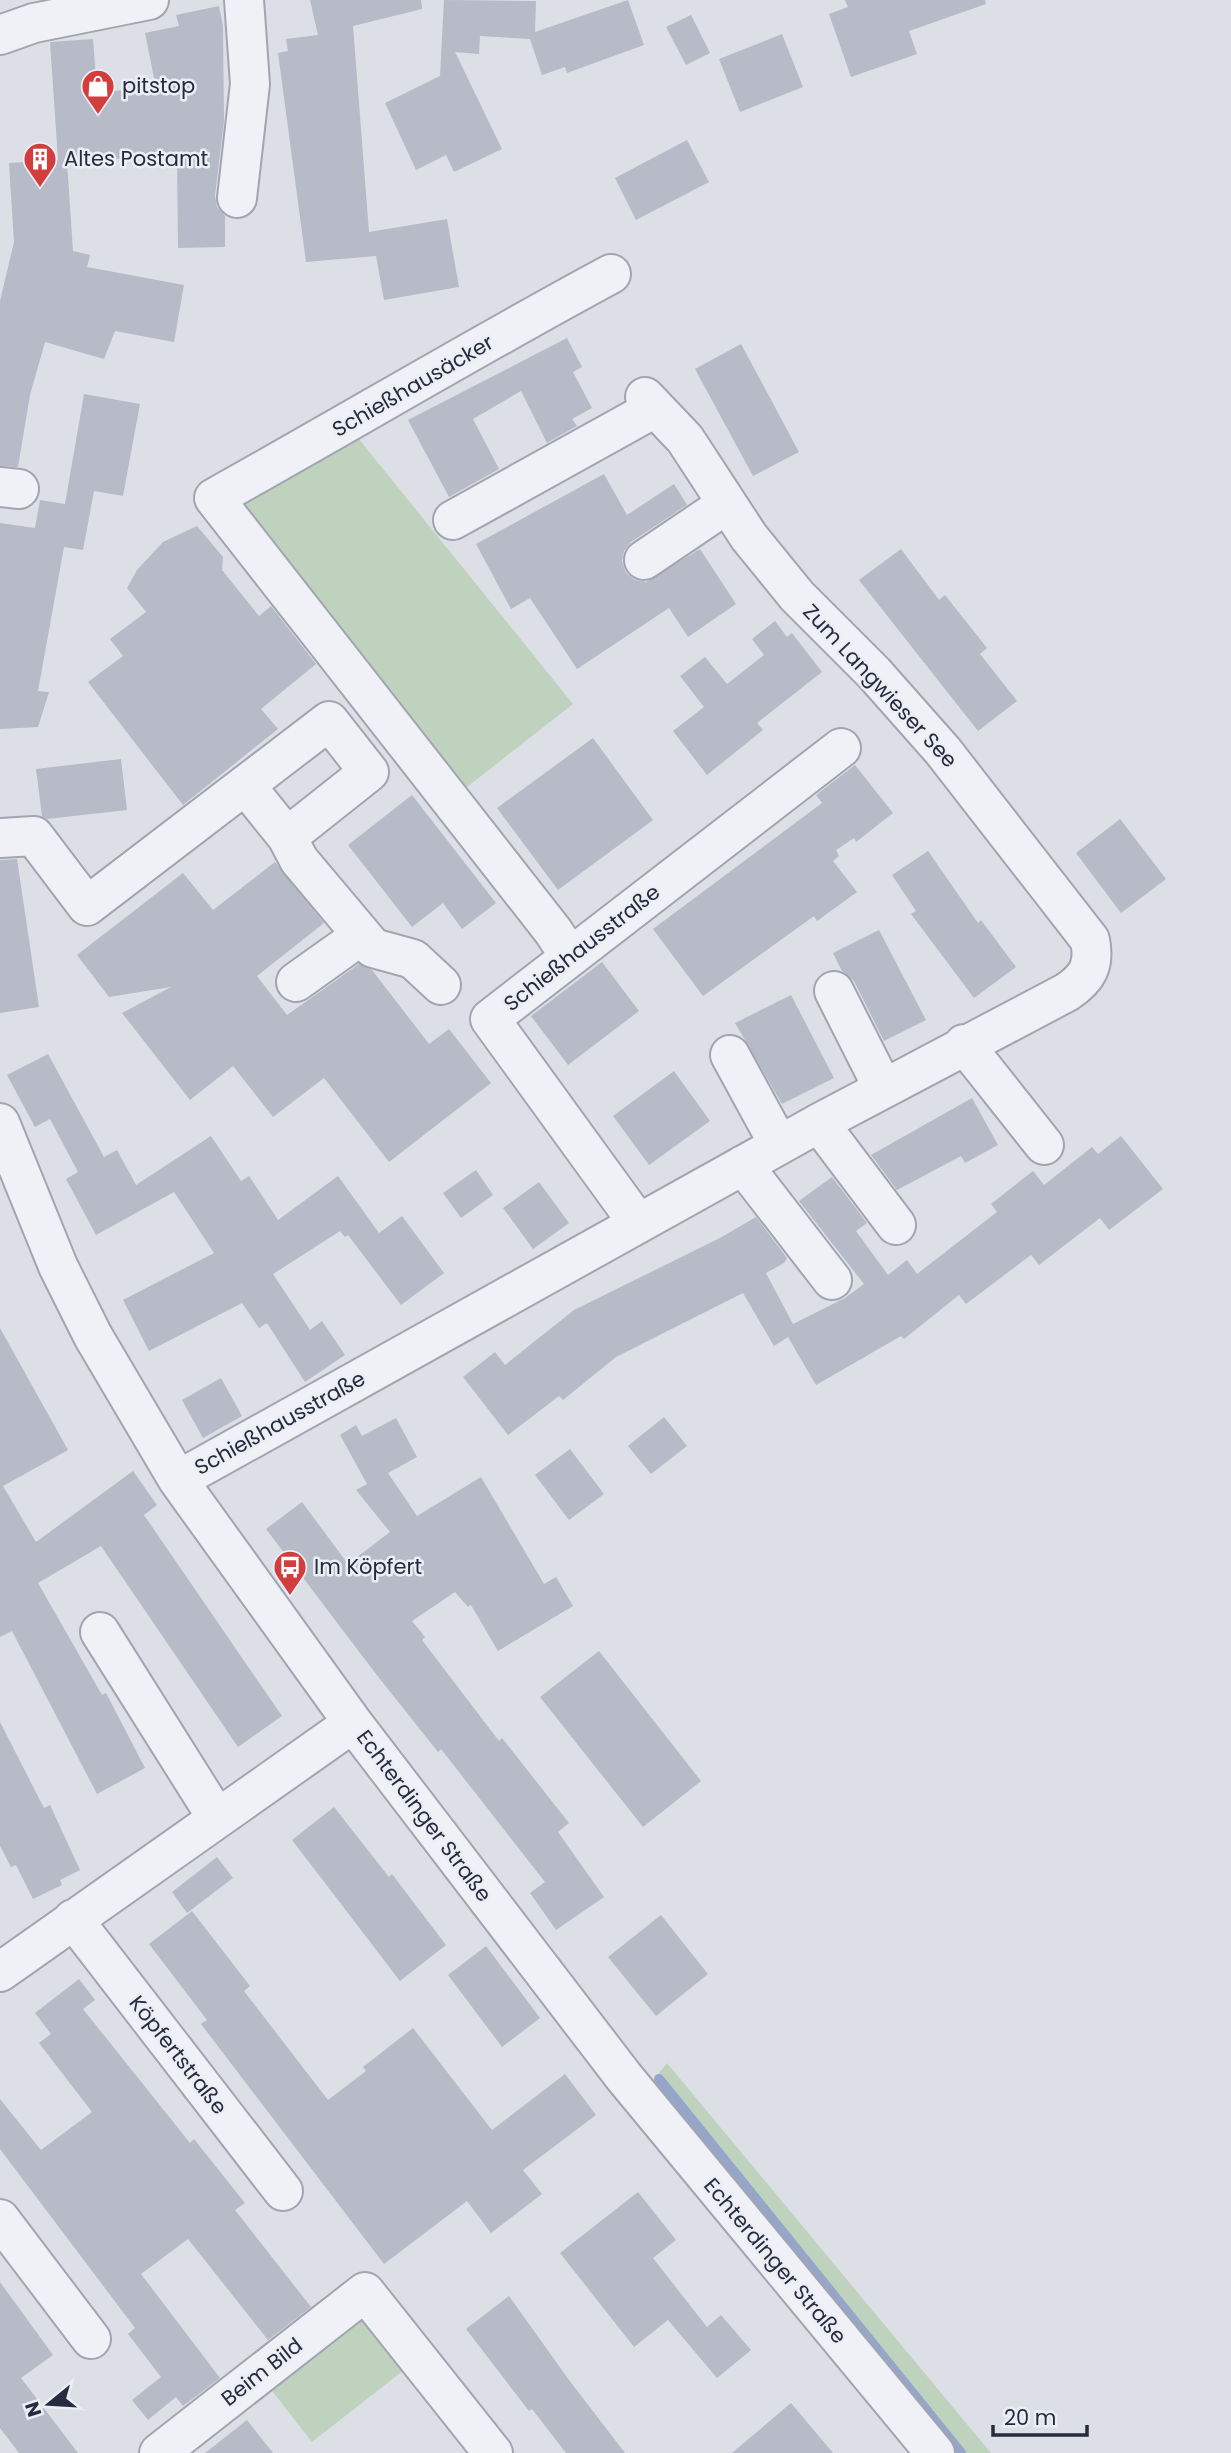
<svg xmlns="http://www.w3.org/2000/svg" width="1231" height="2453" viewBox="0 0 1231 2453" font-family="Poppins,sans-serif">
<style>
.green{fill:#bfd2be}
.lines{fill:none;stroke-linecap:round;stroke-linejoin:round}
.stream{stroke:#96a6c9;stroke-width:10}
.building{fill:#b7bac7}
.minor-casing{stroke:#a2a5b1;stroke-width:42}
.minor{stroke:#f0f1f6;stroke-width:38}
.labels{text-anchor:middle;stroke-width:5;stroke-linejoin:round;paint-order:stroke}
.poi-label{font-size:21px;fill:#262b3e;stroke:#eceef5;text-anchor:start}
.street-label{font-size:21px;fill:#262b3e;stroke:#eceef5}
</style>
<rect width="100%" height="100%" fill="#dddfe7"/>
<!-- green -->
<path class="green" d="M350 428 573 704 458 794 221 499Z
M667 2063 991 2453H948L652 2082Z
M365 2292 418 2359 312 2442 259 2374Z"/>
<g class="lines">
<!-- stream -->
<path class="stream" d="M659 2079 961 2453"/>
</g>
<!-- building -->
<path class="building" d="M310 0H421L422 9 353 26 369 232 447 219 459 287 384 300 376 256 306 262 278 53 288 51 286 39 318 35Z
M444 0 536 1 535 32 628 0 644 45 567 73 565 67 542 75 530 39 480 36 479 54 455 52 502 149 454 172 446 155 416 170 385 103 440 76Z
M845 0H985L986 4 909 31 917 54 851 77 829 14 848 7Z
M219 6 223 26 224 121 215 196 217 207 225 216V247L178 248 177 155 67 162 73 251 90 255 87 267 184 285 174 342 115 331 104 359 45 342 30 395 18 467 0 466V301L14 242 9 163 58 160 50 42 93 39 97 92 156 88 145 33 179 26 176 15Z
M691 15 710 53 686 65 666 27Z
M782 34 803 87 740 112 719 59Z
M687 140 709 182 636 220 615 178Z
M567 338 582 367 573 372 592 408 572 419 577 426 547 443 521 391 473 419 499 469 449 497 408 420Z
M741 344 799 452 753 476 695 369Z
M84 394 140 404 123 496 94 491 83 550 64 547 38 691 49 692 38 727 0 729V523L35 528 40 500 65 504Z
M604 474 627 515 674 484 687 505 631 542 624 551 622 561 626 573 635 580 646 582 700 549 736 604 688 637 669 608 577 669 530 598 511 609 476 544Z
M197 526 223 557 222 570 259 616 271 606 316 664 261 709 278 729 183 805 88 682 123 656 110 639 146 612 127 588 137 570 163 542Z
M901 549 939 600 945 595 987 648 980 654 1017 701 978 731 859 580Z
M775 621 787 637 792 633 822 672 757 723 763 730 707 775 673 731 704 707 680 676 705 657 727 684 764 655 752 639Z
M593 738 653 820 558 890 497 808Z
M121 759 127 810 47 819 42 816 36 769Z
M855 765 893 813 856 842 854 838 836 850 839 856 833 861 857 892 817 921 814 916 703 996 653 929 822 803 816 795Z
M412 795 496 903 462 929 443 903 412 927 348 845Z
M1120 819 1166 879 1121 913 1076 853Z
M928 851 978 923 981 920 1016 967 974 998 911 914 916 911 892 875Z
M17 859 39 1007 0 1013V860Z
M275 862 324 923 257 976 287 1015 359 964 372 970 429 1044 449 1029 491 1083 389 1162 324 1078 273 1117 233 1066 190 1100 122 1013 171 987 109 997 77 955 183 873 213 910Z
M879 930 926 1020 884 1041 854 981 842 971 833 953Z
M602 962 639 1011 568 1065 531 1016Z
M791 995 834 1078 782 1104 735 1023Z
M48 1054 104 1157 117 1150 136 1185 211 1136 241 1181 249 1176 278 1220 338 1176 379 1233 402 1216 444 1273 401 1305 348 1235 345 1237 340 1231 273 1274 310 1330 322 1321 345 1355 305 1382 267 1323 259 1328 242 1303 149 1351 123 1300 214 1253 174 1192 96 1235 66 1179 78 1172 50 1119 35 1127 7 1075Z
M674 1071 710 1121 649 1165 613 1116Z
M972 1098 998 1145 965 1163 961 1156 897 1190 871 1155Z
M1121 1136 1163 1189 1109 1230 1100 1218 1039 1265 1031 1255 966 1304 959 1295 904 1339 901 1336 816 1385 788 1337 774 1346 743 1293 616 1357 563 1400 559 1396 508 1435 463 1377 495 1352 505 1365 574 1310 720 1238 756 1217 787 1258 784 1263 766 1273 793 1324 845 1298 864 1284 799 1201 832 1177 867 1223 856 1231 888 1275 907 1260 917 1274 997 1212 991 1204 1033 1171 1044 1185 1092 1147 1098 1154Z
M476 1170 493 1195 461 1218 443 1193Z
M539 1182 569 1223 533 1249 503 1208Z
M0 1328 68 1450 3 1486 36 1542 133 1471 157 1505 144 1515 282 1716 238 1747 101 1546 38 1583 102 1695 106 1693 145 1768 97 1794 12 1631 0 1637Z
M221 1378 242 1416 203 1438 182 1400Z
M664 1417 687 1446 651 1474 628 1446Z
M396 1418 417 1457 388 1473 417 1516 481 1477 544 1584 556 1577 573 1606 498 1651 471 1605 468 1607 455 1592 412 1621 425 1637 422 1640 499 1741 502 1738 569 1823 558 1832 604 1897 556 1930 530 1893 545 1882 441 1749 438 1752 376 1674 266 1529 302 1502 348 1564 390 1532 356 1490 367 1484 340 1435 356 1425 362 1436Z
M570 1449 604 1494 569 1520 535 1475Z
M599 1651 701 1781 643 1827 540 1697Z
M0 1722 44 1808 50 1805 80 1870 60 1880 62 1885 33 1899 16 1865 11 1867 0 1846Z
M334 1807 389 1877 392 1874 446 1945 400 1981 292 1840Z
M217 1857 233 1878 187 1913 172 1892Z
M192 1911 250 1986 244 1991 328 2100 366 2071 363 2067 413 2028 492 2130 565 2074 596 2115 523 2170 542 2194 491 2233 467 2201 384 2264 201 2024 207 2020 149 1944Z
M661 1915 708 1974 656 2016 608 1957Z
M486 1946 540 2018 502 2047 448 1975Z
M79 1979 95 2000 83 2009 190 2143 194 2139 245 2203 235 2210 311 2307 268 2340 188 2239 141 2274 220 2378 183 2406 176 2397 148 2420 132 2400 161 2377 128 2334 135 2328 0 2149V2099L41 2150 92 2112 39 2043 51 2034 35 2013Z
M638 2192 676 2240 653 2258 707 2327 721 2315 751 2350 717 2378 668 2320 634 2347 560 2253Z
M0 2282 53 2355 21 2378 78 2453H19L0 2428Z
M509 2296 569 2380 625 2453H566L532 2409 529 2411 466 2329Z
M791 2403 833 2453H732Z
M247 2420 273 2453H205Z"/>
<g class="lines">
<defs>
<path id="minor" d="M0 35 34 23 149 0
M237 198 250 84 244 0
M0 487 19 489
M453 520 655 408
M644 560 727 504
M287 837 299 860 373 948 413 959 441 985
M0 838 34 836 87 906 329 721 369 772 287 837 245 785
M570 957 553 931 214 498C347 424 477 346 611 274
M296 982 362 935
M834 991 883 1088
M964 1044 1044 1145
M730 1055 779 1145
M0 1123 58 1266 93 1336 178 1480 353 1723 624 2077 935 2453
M819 1123 896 1225
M743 1165 832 1280
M638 1223 490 1019 841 748
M178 1480 819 1123 1067 992C1088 978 1095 965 1090 940L943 751 874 673 797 596 749 537 685 439 645 397
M100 1632 217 1818
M73 1919 283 2191
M0 1972 353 1723
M0 2219 91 2339
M159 2453 365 2292 493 2453"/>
</defs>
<!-- minor casing -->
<use href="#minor" class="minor-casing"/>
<!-- minor -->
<use href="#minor" class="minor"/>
</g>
<!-- icons -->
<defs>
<symbol id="shop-pin" viewBox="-11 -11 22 30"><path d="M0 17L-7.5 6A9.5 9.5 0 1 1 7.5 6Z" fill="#d23e3c" stroke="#eceef5"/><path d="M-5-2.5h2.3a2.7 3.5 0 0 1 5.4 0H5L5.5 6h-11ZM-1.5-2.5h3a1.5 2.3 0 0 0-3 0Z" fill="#fff"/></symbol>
<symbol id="building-pin" viewBox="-11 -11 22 30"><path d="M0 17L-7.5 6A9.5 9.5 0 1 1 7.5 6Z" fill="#d23e3c" stroke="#eceef5"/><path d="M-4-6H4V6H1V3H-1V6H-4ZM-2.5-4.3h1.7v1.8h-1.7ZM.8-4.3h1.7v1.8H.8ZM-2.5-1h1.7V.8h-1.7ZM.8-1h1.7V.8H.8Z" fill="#fff"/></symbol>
<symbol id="bus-pin" viewBox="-11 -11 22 30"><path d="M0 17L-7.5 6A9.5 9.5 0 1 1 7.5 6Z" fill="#d23e3c" stroke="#eceef5"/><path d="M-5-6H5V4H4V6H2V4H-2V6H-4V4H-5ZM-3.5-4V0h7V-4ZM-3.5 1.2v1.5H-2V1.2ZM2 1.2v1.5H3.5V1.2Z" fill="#fff"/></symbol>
</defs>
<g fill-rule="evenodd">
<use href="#shop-pin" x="79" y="67" width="38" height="52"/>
<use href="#building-pin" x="21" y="140" width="38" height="52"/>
<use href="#bus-pin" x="271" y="1548" width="38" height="52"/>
</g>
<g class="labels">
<!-- poi labels -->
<g class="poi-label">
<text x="122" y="93">pitstop</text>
<text x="64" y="166">Altes Postamt</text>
<text x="314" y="1574">Im Köpfert</text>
</g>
<!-- street labels -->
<g class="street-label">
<text transform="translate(413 386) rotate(-30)" y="7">Schießhausäcker</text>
<text transform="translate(880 686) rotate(47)" y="7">Zum Langwieser See</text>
<text transform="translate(582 948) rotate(-38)" y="7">Schießhausstraße</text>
<text transform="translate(280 1423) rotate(-29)" y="7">Schießhausstraße</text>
<text transform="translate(424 1816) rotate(53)" y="7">Echterdinger Straße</text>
<text transform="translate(178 2055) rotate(52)" y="7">Köpfertstraße</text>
<text transform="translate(775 2261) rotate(50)" y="7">Echterdinger Straße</text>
<text transform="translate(262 2372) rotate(-38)" y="7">Beim Bild</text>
</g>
</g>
<!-- north arrow -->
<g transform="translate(49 2404) rotate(252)" stroke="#eceef5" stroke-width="5" paint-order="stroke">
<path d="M0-5L12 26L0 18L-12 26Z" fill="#262b3e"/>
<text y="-10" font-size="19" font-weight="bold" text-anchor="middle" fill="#262b3e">N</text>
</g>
<!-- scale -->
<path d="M993 2425v10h94v-10" fill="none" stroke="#262b3e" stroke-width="3.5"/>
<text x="1004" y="2425" font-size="21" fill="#262b3e" stroke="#eceef5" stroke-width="5" paint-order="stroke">20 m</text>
</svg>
